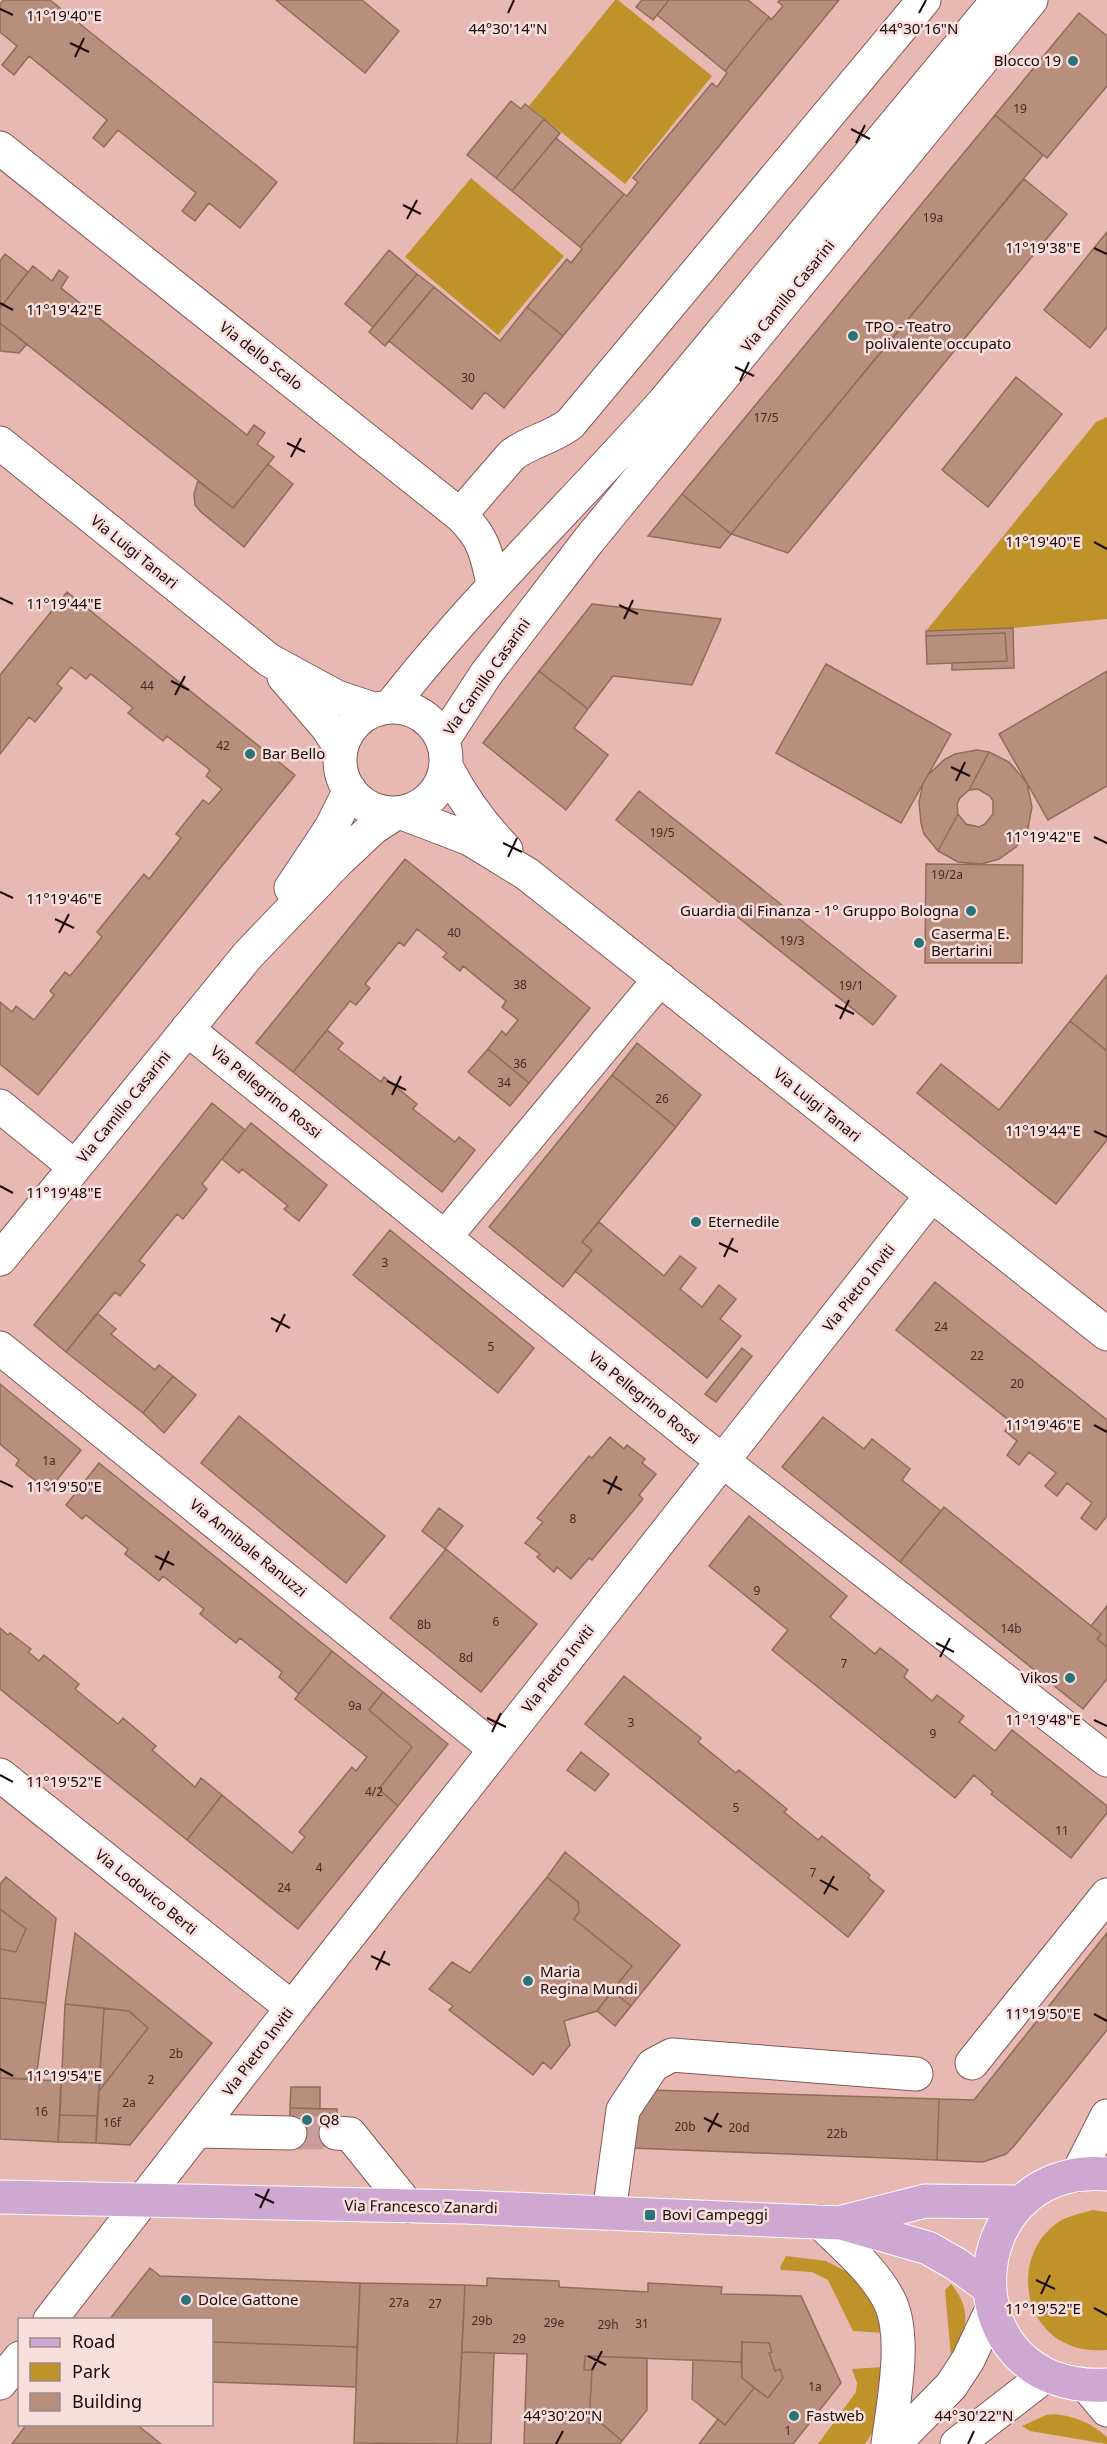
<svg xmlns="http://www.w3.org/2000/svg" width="1107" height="2444" viewBox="0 0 1107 2444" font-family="'Noto Sans',sans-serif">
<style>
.green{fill:#bf932a}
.building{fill:#b88e7d;stroke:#926b5a;stroke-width:1.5}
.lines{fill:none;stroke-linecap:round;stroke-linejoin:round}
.minor-tunnel{stroke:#c99e9a;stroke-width:33;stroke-dasharray:33 16;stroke-linecap:butt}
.minor-casing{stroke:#845956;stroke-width:35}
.major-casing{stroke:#fff;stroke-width:35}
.minor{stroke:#fff;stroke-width:33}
.major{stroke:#cfa8d2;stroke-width:33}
.ticks{fill:none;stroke:#1a0a09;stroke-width:2}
.poi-dot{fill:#29737a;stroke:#f8dfdc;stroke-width:2}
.labels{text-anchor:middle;stroke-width:5;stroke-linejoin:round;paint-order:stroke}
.number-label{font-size:12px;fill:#422b26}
.poi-label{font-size:15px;fill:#1a0a09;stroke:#f8dfdc;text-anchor:start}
.street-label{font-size:15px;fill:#1a0a09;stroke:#f8dfdc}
.ticks-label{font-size:15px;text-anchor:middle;fill:#1a0a09;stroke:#f8dfdc;stroke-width:5;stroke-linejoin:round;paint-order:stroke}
</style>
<rect width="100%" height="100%" fill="#e8b8b3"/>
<!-- green -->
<path class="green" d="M615 0H618L712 76 625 184 529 106Z
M471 178 564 256 498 335 405 257Z
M1107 417V619L1013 628 926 631 1096 422Z
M1093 2210 1107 2212V2350C1093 2351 1080 2350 1067 2344 1022 2324 1015 2260 1051 2228 1062 2217 1078 2214 1093 2210Z
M786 2256 826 2261 851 2274 874 2297 885 2333 853 2331 828 2280 812 2272 781 2270 780 2267Z
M951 2284C973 2311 967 2329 951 2357L945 2290Z
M883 2367 875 2428 865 2444H818L856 2392 857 2383 852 2369Z
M1054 2414C1075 2416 1091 2423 1107 2437V2444L1030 2431 1022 2426 1046 2415Z"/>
<!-- building -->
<path class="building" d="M4 0H50L277 182 240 228 209 203 195 221 182 211 196 193 118 130 104 147 93 138 107 120 29 56 14 75 2 65 17 46 0 32V4Z
M276 0H362L399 31 365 73Z
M642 0H669L653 20 636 7Z
M669 0H748L769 17 725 71 657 15Z
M780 0H839L563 336 527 307 567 259 571 263 582 249 580 247 624 194 627 196 638 182 633 178 712 83 717 87 727 73 725 71 769 17 771 20 783 6 778 2Z
M1079 13 1107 36V86L1047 158 995 115Z
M511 101 521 109 525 104 544 119 496 178 467 155Z
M995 115 1043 155 731 534 682 494Z
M544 119 560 133 512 191 496 178Z
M556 138 624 194 580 247 512 191Z
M1024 179 1067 214 788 553 731 534Z
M1107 232V327L1090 348 1044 310Z
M389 250 417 274 373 327 345 304Z
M5 254 28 272 0 308V261Z
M33 266 52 281 59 270 68 277 61 288 247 435 254 425 265 433 257 444 274 457 233 508 0 323V308Z
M417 274 434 287 385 346 369 332Z
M434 287 500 341 527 307 563 336 504 408 485 392 472 409 389 341Z
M0 323 27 344 19 353 0 351Z
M1016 377 1062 414 988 507 942 470Z
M268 464 293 484 244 547 201 512 195 505 194 494 198 481 233 508Z
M682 494 731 534 720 548 648 536Z
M67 592 295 775 38 1095 0 1064V1002L12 1012 16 1006 34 1020 54 995 50 991 65 972 70 976 102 937 97 932 144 874 149 879 181 838 176 834 203 800 209 804 222 789 206 776 210 770 167 736 163 741 128 713 133 708 91 674 86 679 71 667 57 684 62 688 35 722 29 717 0 754V675Z
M592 604 721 619 692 685 613 676 588 709 539 671Z
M1013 628 1014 668 952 670V663L1007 661 1005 633 926 636V631Z
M1005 633 1007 661 927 664 926 636Z
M826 664 951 734 901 823 776 753Z
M539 671 588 709 574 728 608 755 566 810 483 743Z
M1107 671V786L1048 820 999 734Z
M977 750 989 752 969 790 960 798 957 804 958 814 938 851 924 834 921 823 919 802 923 784 928 775 945 759 955 754Z
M989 752 1009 762 1027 783 1032 807 1028 828 1016 847 999 859 981 864 958 862 938 851 958 814 966 824 979 827 985 824 993 814V801L990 796 978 789 969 790Z
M639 791 896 996 873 1025 616 820Z
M405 859 590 1008 529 1083 488 1049 502 1031 506 1035 518 1020 502 1007 506 1001 463 966 460 971 443 957 447 953 417 929 404 946 399 942 365 984 370 988 356 1005 350 1001 293 1072 256 1043Z
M926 864 1023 865 1022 963H925Z
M1107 975V1051L1070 1021Z
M1070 1021 1107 1051V1140L1056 1204 917 1093 941 1064 999 1110Z
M327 1030 343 1043 338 1049 381 1082 384 1077 417 1104 413 1109 455 1142 459 1137 475 1150 442 1192 293 1072Z
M637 1043 701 1095 676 1127 612 1075Z
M488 1049 529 1083 510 1106 468 1072Z
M612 1075 676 1127 582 1242 592 1250 563 1287 489 1227Z
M212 1103 245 1130 202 1184 207 1189 183 1219 177 1214 139 1261 145 1265 120 1296 115 1292 66 1352 34 1325Z
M251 1123 327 1185 299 1221 284 1209 288 1206 242 1169 239 1173 222 1159Z
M599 1222 664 1276 680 1256 696 1268 680 1289 702 1307 719 1285 736 1299 720 1319 741 1336 707 1378 575 1271 592 1250 582 1242Z
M390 1230 534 1348 498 1393 353 1275Z
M935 1282 1107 1420V1516L1096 1530 1081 1518 1092 1503 1067 1483 1057 1496 1045 1486 1056 1473 1029 1452 1019 1465 1007 1455 1017 1441 1005 1431 1011 1422 896 1330Z
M97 1313 116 1329 111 1334 155 1370 159 1365 173 1376 143 1413 66 1352Z
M742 1348 752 1356 716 1402 705 1394Z
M173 1376 196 1395 164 1433 143 1413Z
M0 1384 81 1450 48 1491 16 1465 19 1460 0 1444Z
M239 1416 385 1536 346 1583 201 1463Z
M823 1417 864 1449 872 1439 910 1469 902 1480 941 1511 900 1562 782 1467Z
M610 1437 624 1449 627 1445 645 1459 642 1463 656 1474 639 1495 643 1499 592 1560 589 1558 571 1579 557 1567 554 1572 537 1557 540 1554 525 1543 543 1522 537 1518 589 1456 592 1458Z
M99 1463 332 1651 299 1694 279 1677 282 1672 240 1638 236 1643 200 1614 204 1609 163 1576 159 1581 125 1554 128 1549 86 1515 82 1519 66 1505Z
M944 1507 1101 1634 1097 1639 1107 1647V1679L1083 1709 900 1562Z
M439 1508 463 1526 445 1549 422 1531Z
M749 1516 847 1596 830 1617 875 1654 880 1648 908 1670 904 1677 932 1701 937 1695 964 1716 959 1722 995 1751 1012 1730 1107 1806V1813L1071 1858 991 1794 993 1792 974 1775 955 1798 772 1650 788 1630 709 1566Z
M446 1549 537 1624 481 1692 390 1618Z
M1107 1606V1647L1097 1639 1101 1634 1091 1626Z
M0 1628 8 1635 10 1633 31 1649 28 1652 39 1661 44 1655 79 1684 75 1689 118 1724 123 1718 156 1746 152 1750 195 1787 201 1778 222 1795 187 1840 0 1689Z
M332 1651 383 1692 369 1710 412 1747 379 1789 398 1806 298 1929 187 1840 222 1795 292 1853 305 1837 299 1832 352 1767 356 1771 367 1757 295 1699Z
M624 1676 701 1738 698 1742 736 1773 739 1770 787 1809 784 1812 818 1840 822 1836 870 1875 868 1878 884 1891 848 1937 585 1724Z
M383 1692 448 1744 398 1806 379 1789 412 1747 369 1710Z
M581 1752 609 1774 595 1791 567 1770Z
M565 1852 680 1945 631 2006 612 1991 632 1966 574 1919 579 1912 578 1902 547 1877Z
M6 1877 56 1918 46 2003 0 1998V1949L16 1952 26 1929 0 1909V1884Z
M547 1877 578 1902 579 1912 574 1919 632 1966 597 2011 564 2021 570 2045 551 2069 543 2062 533 2075 449 2010 453 2006 429 1989 452 1962 470 1973Z
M0 1909 26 1929 16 1952 0 1949Z
M75 1933 212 2043 130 2145 96 2143 99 2091 148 2028 129 2011 65 2004Z
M1107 1933V2030L1014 2146 1006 2154 983 2162 937 2160 939 2099 974 2100Z
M612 1991 631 2006 615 2026 597 2011Z
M0 1998 46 2003 36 2079 0 2078Z
M65 2004 104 2008 97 2116 60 2115Z
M104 2008 129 2011 148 2028 99 2091Z
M0 2078 61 2081 58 2142 0 2139Z
M291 2087H320V2109L290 2108Z
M649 2090 939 2099 937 2160 632 2148 631 2120Z
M290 2108 337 2109 336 2146 290 2145Z
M60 2115 97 2116 96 2143 58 2142Z
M150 2268 160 2276 360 2283 357 2347 212 2342V2320H109Z
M487 2278 559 2281V2287L648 2292V2283L722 2287 721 2294 801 2296 841 2383 793 2444H699L718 2419 725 2425 754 2388 768 2398 783 2378 780 2369 775 2371 769 2353 772 2352 769 2343 742 2342 741 2362 585 2356 584 2370H592L589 2423H601L622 2441 620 2444H524L527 2354 462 2352 465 2285 487 2286Z
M360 2283 465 2285 457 2444 354 2443Z
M212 2342 357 2347 356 2387 212 2382Z
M742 2342 769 2343 772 2352 769 2353 775 2371 780 2369 783 2378 768 2398 742 2378Z
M462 2352 494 2353 491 2444H457Z
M585 2356 647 2358V2410L622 2441 601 2423H589L592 2370H584Z
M693 2360 741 2362 742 2378 754 2388 725 2425 692 2399Z
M27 2424H136L161 2444H12Z"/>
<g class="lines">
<!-- minor-tunnel -->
<path class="minor-tunnel" d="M290 2133H336"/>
<defs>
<path id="minor" d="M0 148 460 515C483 536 487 554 493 584
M0 443 269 660 337 697 376 710
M460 515 512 455C530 441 552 438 570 424L924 0
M284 677 327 727 341 748
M390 707C475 598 573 505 664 402L998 0
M340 760a53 53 0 1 1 106 0a53 53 0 1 1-106 0Z
M443 740 486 674 589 540 1031 0
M446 766C462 798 481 824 506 850
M402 813 470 839 527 874 1107 1334
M291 888 331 828 350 790
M187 1029 697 1441 1107 1760
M0 1106 75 1167
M445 1237 660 979
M0 1259 248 955 338 861 373 828 396 813
M0 1348 495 1749
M0 1775 292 2008
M972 2063 1107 1895
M198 2131 290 2133
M336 2133 350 2134 408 2206
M1077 2175 1107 2116
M609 2213 623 2110 653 2065 672 2055 916 2074
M820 2222C844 2246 875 2271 890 2302 907 2338 893 2404 888 2444
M50 2320 292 2008 931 1196
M0 2383 20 2358
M1087 2386 1107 2410
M894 2444 951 2386 968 2360 992 2309
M957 2444 1046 2375"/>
<path id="major" d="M1107 2174C955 2162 946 2394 1107 2385
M0 2197 464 2207 841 2223 928 2248 956 2264 988 2287
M843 2222 925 2201 1022 2202"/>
</defs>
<!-- minor casing -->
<use href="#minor" class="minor-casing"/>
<!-- major casing -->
<use href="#major" class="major-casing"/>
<!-- minor -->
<use href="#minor" class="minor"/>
<!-- major -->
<use href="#major" class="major"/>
</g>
<!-- ticks -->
<path class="ticks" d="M0 9 13 15M508 13 514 0M919 13 926 0M70 43 89 52M75 57 84 38M851 129 870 139M856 143 865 125M403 205 421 214M407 219 417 200M1094 248 1107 254M0 303 13 310M735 367 754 376M740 381 749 362M287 443 305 452M291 457 301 438M1094 542 1107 549M0 598 13 604M619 605 638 614M624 619 633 600M171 681 189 690M175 695 185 676M951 767 970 776M956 781 965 762M1094 837 1107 843M503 843 522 852M508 857 517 838M0 892 13 898M55 919 74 928M59 933 69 914M835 1005 854 1014M840 1019 849 1000M387 1081 406 1090M392 1095 401 1076M1094 1131 1107 1137M0 1186 13 1193M719 1243 738 1252M724 1257 733 1238M271 1318 290 1328M276 1332 285 1314M1094 1425 1107 1432M603 1480 622 1490M0 1481 13 1487M608 1494 617 1476M155 1556 174 1565M160 1570 169 1551M936 1643 954 1652M940 1657 950 1638M487 1718 506 1727M1094 1720 1107 1726M492 1732 501 1713M0 1775 13 1782M820 1880 838 1890M824 1894 834 1876M371 1956 390 1965M376 1970 385 1951M1094 2014 1107 2021M0 2069 13 2076M704 2118 722 2127M708 2132 718 2113M255 2194 274 2203M260 2208 269 2189M1036 2280 1055 2289M1041 2294 1050 2275M1094 2308 1107 2315M588 2356 606 2365M592 2370 602 2351M556 2444 563 2431M968 2444 974 2431"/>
<!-- markers -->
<g class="poi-dot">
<circle cx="1073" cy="61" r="6"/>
<circle cx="853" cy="336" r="6"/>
<circle cx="250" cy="754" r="6"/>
<circle cx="971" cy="911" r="6"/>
<circle cx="919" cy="943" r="6"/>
<circle cx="696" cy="1222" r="6"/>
<circle cx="1070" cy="1678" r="6"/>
<circle cx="528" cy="1981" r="6"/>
<circle cx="307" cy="2120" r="6"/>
<rect x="644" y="2209" width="12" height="12" rx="3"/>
<circle cx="186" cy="2300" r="6"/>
<circle cx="794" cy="2416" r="6"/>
</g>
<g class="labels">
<!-- number labels -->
<g class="number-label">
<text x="1020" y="113">19</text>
<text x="933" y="222">19a</text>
<text x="468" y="382">30</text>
<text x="766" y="422">17/5</text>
<text x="147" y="690">44</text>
<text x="223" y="750">42</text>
<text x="662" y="837">19/5</text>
<text x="947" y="879">19/2a</text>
<text x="454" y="937">40</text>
<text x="792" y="945">19/3</text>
<text x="520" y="989">38</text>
<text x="851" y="990">19/1</text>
<text x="520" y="1068">36</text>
<text x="504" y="1087">34</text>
<text x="662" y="1103">26</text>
<text x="385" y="1267">3</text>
<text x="941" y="1331">24</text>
<text x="491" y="1351">5</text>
<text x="977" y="1360">22</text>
<text x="1017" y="1388">20</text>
<text x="49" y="1465">1a</text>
<text x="573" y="1523">8</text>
<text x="757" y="1595">9</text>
<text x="496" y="1626">6</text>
<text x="424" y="1629">8b</text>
<text x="1011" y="1633">14b</text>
<text x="466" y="1662">8d</text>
<text x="844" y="1668">7</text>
<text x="355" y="1710">9a</text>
<text x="631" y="1727">3</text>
<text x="933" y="1738">9</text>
<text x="374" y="1796">4/2</text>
<text x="736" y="1812">5</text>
<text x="1062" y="1835">11</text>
<text x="319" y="1872">4</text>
<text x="813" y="1877">7</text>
<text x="284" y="1892">24</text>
<text x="176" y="2058">2b</text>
<text x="151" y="2084">2</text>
<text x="129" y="2107">2a</text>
<text x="41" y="2116">16</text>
<text x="112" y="2127">16f</text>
<text x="685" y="2131">20b</text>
<text x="739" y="2132">20d</text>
<text x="837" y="2138">22b</text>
<text x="399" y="2307">27a</text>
<text x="435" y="2308">27</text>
<text x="482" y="2325">29b</text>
<text x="554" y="2327">29e</text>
<text x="642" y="2328">31</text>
<text x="608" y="2329">29h</text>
<text x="519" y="2343">29</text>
<text x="815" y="2391">1a</text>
<text x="788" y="2435">1</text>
</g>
<!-- poi labels -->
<g class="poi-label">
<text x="1061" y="66" text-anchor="end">Blocco 19</text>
<text x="865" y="332">TPO - Teatro<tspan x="865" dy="17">polivalente occupato</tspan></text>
<text x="262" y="759">Bar Bello</text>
<text x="959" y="916" text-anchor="end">Guardia di Finanza - 1° Gruppo Bologna</text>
<text x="931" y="939">Caserma E.<tspan x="931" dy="17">Bertarini</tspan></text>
<text x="708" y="1227">Eternedile</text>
<text x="1058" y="1683" text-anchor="end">Vikos</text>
<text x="540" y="1977">Maria<tspan x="540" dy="17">Regina Mundi</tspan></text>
<text x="319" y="2125">Q8</text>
<text x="662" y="2220">Bovi Campeggi</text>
<text x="198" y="2305">Dolce Gattone</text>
<text x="806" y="2421">Fastweb</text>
</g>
<!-- street labels -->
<g class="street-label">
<text transform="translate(788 296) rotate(-51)" y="5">Via Camillo Casarini</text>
<text transform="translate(261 356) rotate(38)" y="5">Via dello Scalo</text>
<text transform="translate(134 552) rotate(39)" y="5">Via Luigi Tanari</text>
<text transform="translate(487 677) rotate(-55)" y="5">Via Camillo Casarini</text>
<text transform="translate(266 1092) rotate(39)" y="5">Via Pellegrino Rossi</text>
<text transform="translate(817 1105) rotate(39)" y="5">Via Luigi Tanari</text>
<text transform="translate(124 1107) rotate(-51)" y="5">Via Camillo Casarini</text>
<text transform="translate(859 1288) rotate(-52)" y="5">Via Pietro Inviti</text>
<text transform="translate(644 1398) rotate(39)" y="5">Via Pellegrino Rossi</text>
<text transform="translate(248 1548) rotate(39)" y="5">Via Annibale Ranuzzi</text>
<text transform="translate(558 1669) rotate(-52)" y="5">Via Pietro Inviti</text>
<text transform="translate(146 1892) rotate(39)" y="5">Via Lodovico Berti</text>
<text transform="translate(258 2052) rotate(-53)" y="5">Via Pietro Inviti</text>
<text transform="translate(421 2207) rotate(1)" y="5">Via Francesco Zanardi</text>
</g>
</g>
<g class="ticks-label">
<text x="64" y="21">11°19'40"E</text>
<text x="508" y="34">44°30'14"N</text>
<text x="919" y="34">44°30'16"N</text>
<text x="1043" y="253">11°19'38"E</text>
<text x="64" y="315">11°19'42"E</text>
<text x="1043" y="547">11°19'40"E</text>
<text x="64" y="609">11°19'44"E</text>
<text x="1043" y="842">11°19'42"E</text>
<text x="64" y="904">11°19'46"E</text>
<text x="1043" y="1136">11°19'44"E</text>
<text x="64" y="1198">11°19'48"E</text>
<text x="1043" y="1430">11°19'46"E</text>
<text x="64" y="1492">11°19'50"E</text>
<text x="1043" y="1725">11°19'48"E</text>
<text x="64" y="1787">11°19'52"E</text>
<text x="1043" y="2019">11°19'50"E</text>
<text x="64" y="2081">11°19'54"E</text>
<text x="1043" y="2314">11°19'52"E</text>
<text x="563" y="2421">44°30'20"N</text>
<text x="974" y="2421">44°30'22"N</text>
</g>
<!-- legend -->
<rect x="18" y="2318" width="195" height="108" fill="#f8dfdc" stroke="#9f8a88" stroke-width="1.5"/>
<rect x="30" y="2338" width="30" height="9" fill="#cfa8d2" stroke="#9f8a88" stroke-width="1.5"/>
<text x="72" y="2348" font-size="18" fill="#1a0a09">Road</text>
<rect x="30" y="2363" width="30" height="18" fill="#bf932a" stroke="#9f8a88" stroke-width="1.5"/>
<text x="72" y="2378" font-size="18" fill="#1a0a09">Park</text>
<rect x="30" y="2393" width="30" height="18" fill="#b88e7d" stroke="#9f8a88" stroke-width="1.5"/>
<text x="72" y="2408" font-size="18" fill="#1a0a09">Building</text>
</svg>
